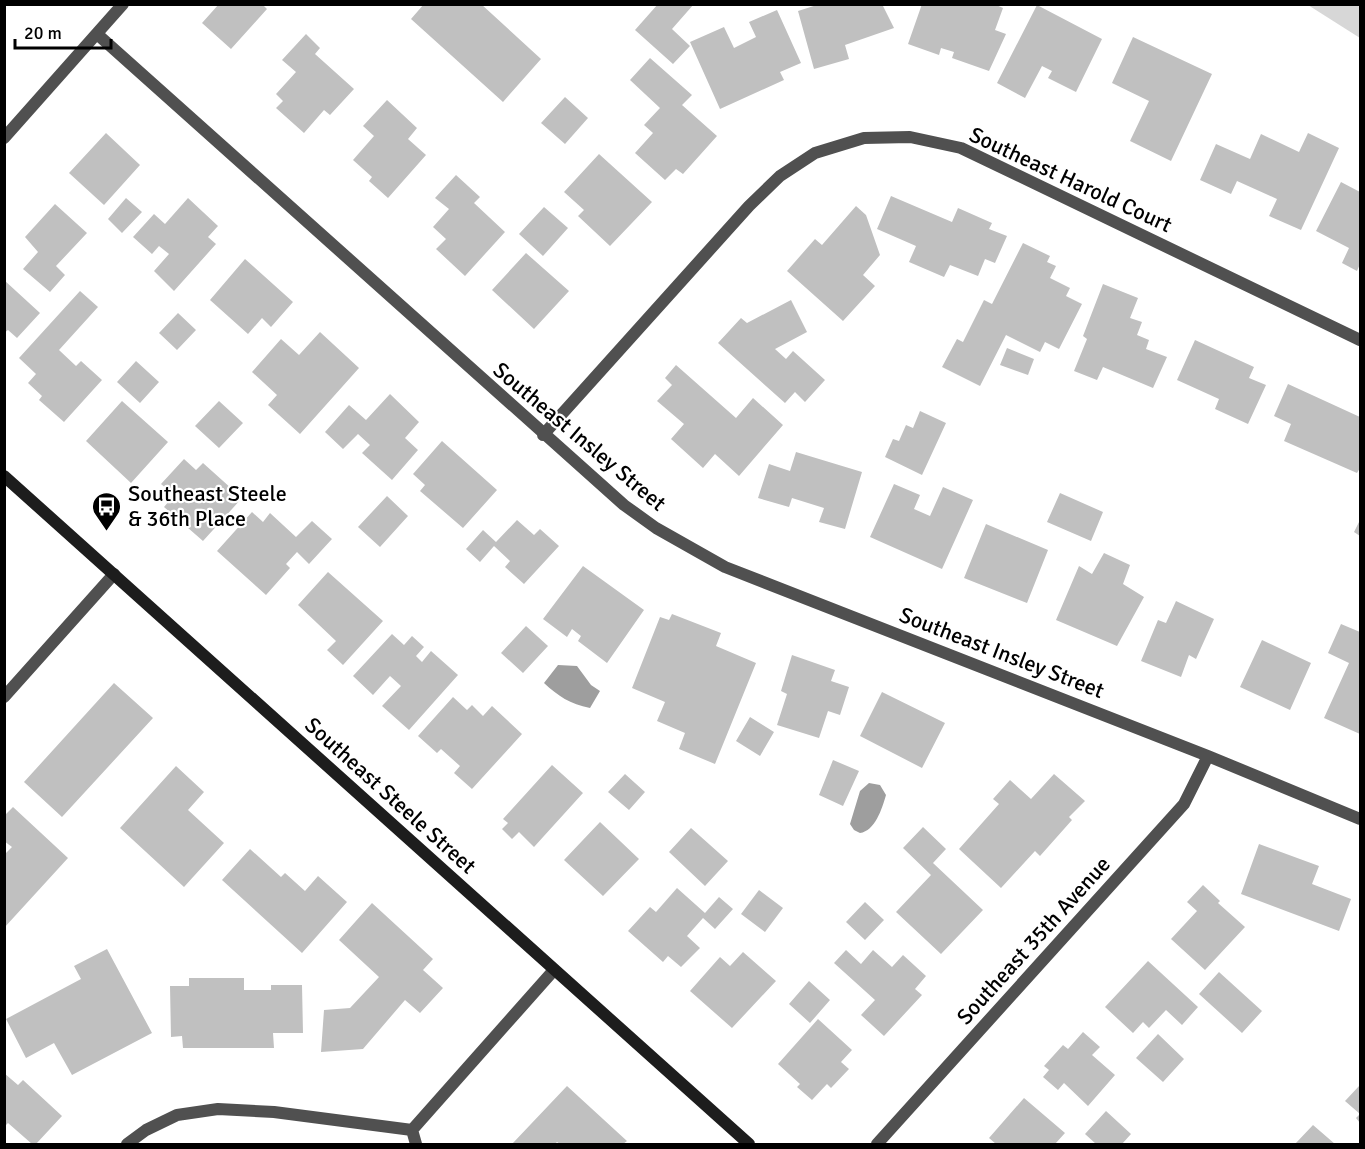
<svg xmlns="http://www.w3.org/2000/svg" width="1365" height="1149" viewBox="0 0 1365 1149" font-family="Signika,sans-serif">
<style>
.green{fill:#d7d7d7}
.water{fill:#9e9e9e}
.building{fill:#c0c0c0}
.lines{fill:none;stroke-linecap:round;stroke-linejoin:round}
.street{stroke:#505050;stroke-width:12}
.secondary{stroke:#1d1d1d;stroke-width:12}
.labels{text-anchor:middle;stroke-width:4.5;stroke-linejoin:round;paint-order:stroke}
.street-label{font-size:22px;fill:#000;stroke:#fff}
.poi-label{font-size:22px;fill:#000;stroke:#fff;text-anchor:start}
</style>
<rect width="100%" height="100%" fill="#fff"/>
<!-- green -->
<path class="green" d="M1308 5H1360V38Z"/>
<!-- water -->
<path class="water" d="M558 665 577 666 591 685 600 691 590 708C570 704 558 696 544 683Z
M869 783 880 785 886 795C882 809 875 831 860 833L854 830 850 824 860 791Z"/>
<!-- building -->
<path class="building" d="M219 4H262L267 9 231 49 202 23Z
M424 4H481L541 59 503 102 411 19Z
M658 4H694L672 29 690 46 673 64 635 30Z
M820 4H882L894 28 845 45 849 59 814 69 798 11Z
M922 4H994L1003 8 995 30 1006 34 989 71 952 58 954 52 941 48 939 55 908 44Z
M1037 5 1102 39 1076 92 1048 78 1052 71 1042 66 1025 98 997 83Z
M777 10 801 63 780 72 784 80 720 109 690 42 724 27 734 48 756 37 749 22Z
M306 34 320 48 315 54 354 89 330 115 324 110 304 133 276 108 283 101 276 94 296 72 282 60Z
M1133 37 1212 74 1171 161 1130 141 1149 101 1112 83Z
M650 58 692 95 682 105 717 136 683 174 676 169 665 180 635 153 653 133 644 125 660 108 630 80Z
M565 97 588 118 565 144 541 123Z
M387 100 417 128 408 139 426 155 388 198 369 181 372 177 353 160 374 136 363 126Z
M106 133 140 165 104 205 69 173Z
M1308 133 1339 148 1301 230 1269 216 1277 199 1237 181 1231 194 1200 180 1216 144 1250 159 1261 134 1299 152Z
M599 154 652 202 610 246 578 216 584 210 564 192Z
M456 175 480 197 474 203 505 232 465 276 436 249 446 239 433 227 449 209 435 198Z
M1341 182 1360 192V264L1357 271 1342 263 1349 248 1316 231Z
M891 196 952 222 958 208 992 223 989 229 1007 236 995 263 985 259 978 276 950 265 944 277 909 262 916 246 877 229Z
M126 198 142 212 122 233 108 219Z
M188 198 218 226 208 237 216 244 174 291 154 271 169 254 159 246 152 254 133 237 154 214 165 224Z
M55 204 87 233 56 266 65 275 50 292 23 269 38 252 25 237Z
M856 206 866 215 880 255 863 275 875 286 843 321 787 271 815 239 822 245Z
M544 207 568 228 543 256 519 234Z
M1023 243 1050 256 1047 262 1056 266 1050 278 1070 288 1066 296 1082 304 1059 349 1045 342 1040 352 1006 335 980 386 942 367 957 339 963 342 984 300 992 304Z
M526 253 569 291 534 329 492 290Z
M245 259 293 302 271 327 262 318 248 334 210 300Z
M4 280 40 313 17 338 8 330 4 333Z
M1103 284 1138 298 1130 318 1142 322 1137 335 1149 340 1146 349 1167 357 1153 388 1103 367 1097 380 1074 371 1087 339 1083 336Z
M80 291 98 307 59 350 76 366 81 361 102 380 64 422 39 400 42 396 28 383 36 374 19 358Z
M791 300 807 332 775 349 786 359 793 351 825 380 805 402 795 392 785 403 718 343 741 318 747 323Z
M178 313 196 330 177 350 159 333Z
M320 332 359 368 300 434 268 405 277 395 252 372 281 339 299 355Z
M1195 340 1254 367 1249 378 1266 385 1248 424 1215 409 1219 399 1177 380Z
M1007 348 1034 359 1028 375 1000 365Z
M136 361 159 382 140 403 117 382Z
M676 365 736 418 753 398 783 425 739 476 715 454 703 468 671 439 684 424 657 401 672 385 665 378Z
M1288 384 1360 417V468L1357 473 1284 441 1291 424 1274 416Z
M390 394 419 422 405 438 418 450 392 480 362 453 370 445 358 434 343 449 325 432 349 405 366 420Z
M122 401 168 442 131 483 86 441Z
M219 401 243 423 219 448 195 426Z
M920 411 946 423 922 475 885 457 893 439 899 441 906 425 913 428Z
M442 441 497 490 463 528 420 491 425 485 413 474Z
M796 452 862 472 845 529 819 522 824 508 792 498 789 507 758 498 769 464 790 471Z
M184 459 196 470 203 463 242 498 203 541 164 507 174 495 161 484Z
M894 484 920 495 914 509 930 516 943 487 973 500 942 569 870 537Z
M1060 493 1103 512 1091 541 1047 522Z
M387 496 408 516 380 547 358 527Z
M252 512 263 522 270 513 296 537 312 521 332 539 309 564 297 552 286 564 290 568 266 595 217 551Z
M517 520 534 535 540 529 559 546 524 584 505 567 510 561 494 546 480 562 466 549 483 530 496 542Z
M1360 520V536L1354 532Z
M986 524 1048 550 1027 603 964 578Z
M1104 553 1130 565 1123 584 1144 597 1117 646 1056 620 1079 566 1092 574Z
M583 566 644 610 607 663 578 641 581 636 572 629 567 637 543 619Z
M328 572 383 621 343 665 327 650 336 641 298 605Z
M1176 601 1214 619 1196 659 1189 655 1181 677 1141 661 1158 620 1166 623Z
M672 614 721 633 716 646 756 663 715 764 679 749 685 733 657 721 665 702 632 688 660 617 669 620Z
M1341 624 1360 632V734L1324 718 1349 663 1328 653Z
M526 626 548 646 523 673 501 653Z
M392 634 404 645 412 636 424 647 416 656 422 662 431 651 458 675 409 730 382 706 401 686 390 676 373 695 353 676Z
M1262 640 1311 663 1290 710 1240 687Z
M792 655 835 670 831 681 849 687 840 715 828 711 819 738 777 725 787 694 781 691Z
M114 683 153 718 62 817 24 782Z
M882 692 945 723 922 768 860 736Z
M453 697 467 710 472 705 483 716 492 706 522 734 472 789 454 773 460 766 441 749 437 753 418 736Z
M750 717 774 732 760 756 736 741Z
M833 760 859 771 843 806 819 795Z
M552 765 583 793 534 847 519 832 512 839 502 829 508 823 503 819Z
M176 766 204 792 188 810 224 843 184 887 120 828Z
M625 774 645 792 629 810 608 792Z
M1054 774 1085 801 1069 817 1072 820 1040 856 1035 851 1001 888 959 849 999 804 993 799 1010 780 1031 799Z
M13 807 68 858 4 928V855L12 847 4 841V816Z
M600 822 639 859 603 896 564 860Z
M923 827 946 849 933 863 983 910 941 954 896 912 931 875 903 848Z
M691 828 728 861 705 886 669 852Z
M1259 844 1319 866 1312 884 1351 899 1339 931 1241 894Z
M250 849 281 877 285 873 305 891 318 876 347 902 302 953 222 880Z
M1203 885 1220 901 1218 903 1245 927 1205 970 1171 939 1197 911 1187 902Z
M677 888 705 913 719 897 733 909 715 929 703 918 687 936 700 948 681 967 668 956 663 962 628 931 650 907 656 912Z
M759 890 783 908 765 932 741 914Z
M865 902 884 920 865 940 846 922Z
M372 903 433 959 423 970 443 988 420 1013 405 1000 363 1049 321 1052 324 1010 350 1008 379 977 339 940Z
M107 949 152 1033 72 1075 54 1043 26 1058 6 1019 81 979 74 966Z
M846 950 861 964 873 950 892 967 903 955 926 976 915 989 922 995 884 1036 861 1015 875 1000 834 963Z
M743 952 776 981 732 1028 690 991 720 957 730 966Z
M1148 961 1198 1007 1182 1025 1166 1010 1149 1028 1143 1022 1133 1033 1105 1007Z
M1219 972 1262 1011 1242 1033 1199 994Z
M189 978H244V990H271V985H302L303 1033H273L274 1048H183L182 1036 171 1037 170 986H189Z
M809 981 830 1000 810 1023 789 1004Z
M818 1019 852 1050 841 1062 849 1069 831 1088 827 1084 812 1100 797 1087 800 1084 778 1064Z
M1083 1032 1100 1047 1092 1055 1115 1075 1088 1106 1064 1083 1058 1090 1043 1077 1049 1070 1044 1066 1063 1045 1068 1049Z
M1158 1034 1184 1059 1163 1082 1136 1058Z
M4 1073 18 1085 23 1080 62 1116 36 1144H32L8 1123 4 1127Z
M1360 1085V1123L1356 1118 1360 1114 1345 1101Z
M567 1086 627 1141 623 1144H560L557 1142 555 1144H512Z
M1024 1098 1065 1133 1055 1144H996L989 1138Z
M1106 1111 1131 1134 1122 1144H1096L1085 1134Z
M1313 1125 1335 1144H1295Z"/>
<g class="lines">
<!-- street -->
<path class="street" d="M97 34 624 505 656 528 725 567 1208 756 1360 819
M4 138 123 4
M543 435 749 206 780 176 815 153 864 138 910 137 961 148 1360 340
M4 697 114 574
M127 1144 146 1130 177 1115 218 1109 274 1112 412 1130
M416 1144 412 1130 554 970
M877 1144 1184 804 1208 756"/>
<!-- secondary -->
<path class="secondary" d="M4 476 749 1144"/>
</g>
<!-- icons -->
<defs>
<symbol id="bus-pin" viewBox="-11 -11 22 30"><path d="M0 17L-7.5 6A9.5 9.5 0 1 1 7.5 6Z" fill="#000" stroke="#fff"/><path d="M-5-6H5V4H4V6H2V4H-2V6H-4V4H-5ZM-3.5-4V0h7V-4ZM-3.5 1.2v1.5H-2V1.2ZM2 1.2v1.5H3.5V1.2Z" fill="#fff"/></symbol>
</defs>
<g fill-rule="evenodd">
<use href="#bus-pin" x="90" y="490" width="33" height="45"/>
</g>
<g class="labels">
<!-- street labels -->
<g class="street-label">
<text transform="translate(1071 179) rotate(25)" y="8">Southeast Harold Court</text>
<text transform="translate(580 436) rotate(40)" y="8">Southeast Insley Street</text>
<text transform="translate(1002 652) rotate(21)" y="8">Southeast Insley Street</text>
<text transform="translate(391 795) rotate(42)" y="8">Southeast Steele Street</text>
<text transform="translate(1033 940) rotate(-48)" y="8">Southeast 35th Avenue</text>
</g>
<!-- poi labels -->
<g class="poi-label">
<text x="128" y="501">Southeast Steele<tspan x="128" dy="25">&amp; 36th Place</tspan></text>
</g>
</g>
<!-- border -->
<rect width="1365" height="1149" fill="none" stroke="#000000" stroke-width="12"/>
<!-- scale -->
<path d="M15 39v9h96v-9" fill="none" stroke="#000000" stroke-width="3"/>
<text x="24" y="39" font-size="18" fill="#000000" stroke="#ffffff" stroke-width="4.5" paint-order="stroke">20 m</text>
</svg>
